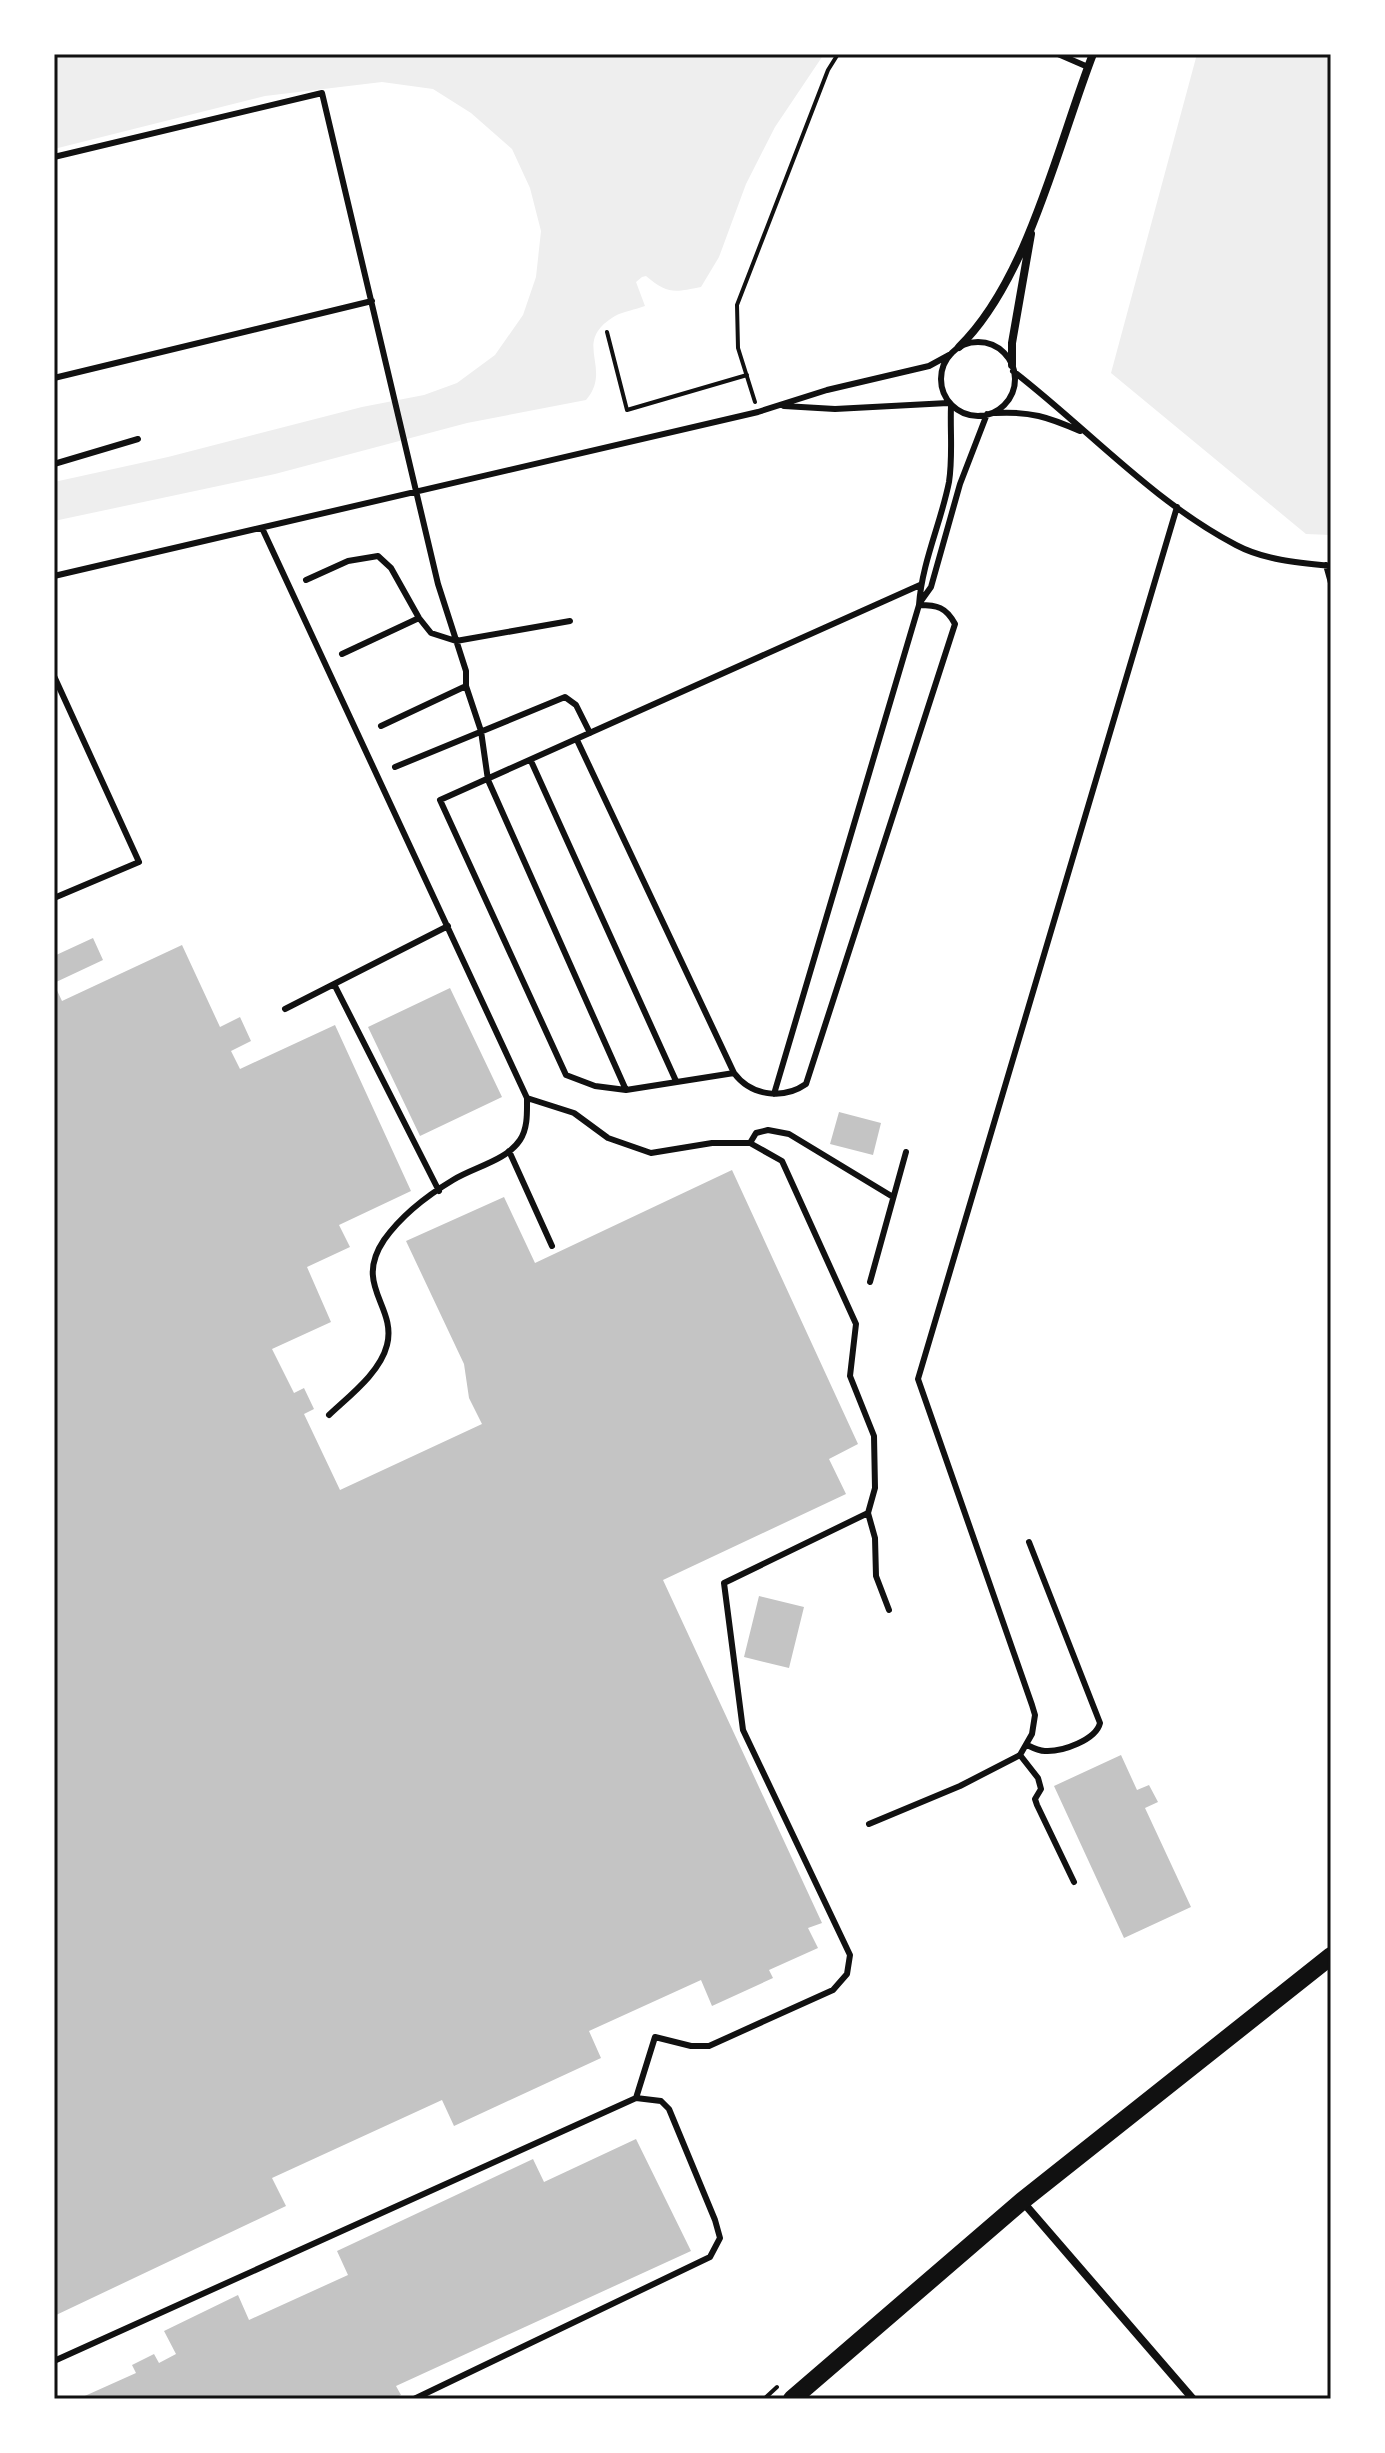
<svg xmlns="http://www.w3.org/2000/svg" width="1385" height="2453" viewBox="0 0 1385 2453" font-family="'Noto Serif',serif">
<style>
.green{fill:#eee}
.building{fill:#c4c4c4}
.lines{fill:none;stroke-linecap:round;stroke-linejoin:round}
.path{stroke:#111;stroke-width:4}
.service{stroke:#111;stroke-width:6}
.minor{stroke:#111;stroke-width:8}
.primary{stroke:#111;stroke-width:18}
.neatline{fill:none;stroke:#111;stroke-width:3}
</style>
<rect width="100%" height="100%" fill="#fff"/>
<!-- green -->
<path class="green" d="M54 54H824L775 127 746 184 719 257 701 287C675 292 668 295 646 276L642 277 636 282 645 306C635 310 624 311 615 316 570 343 614 367 586 400L467 423 275 474 54 521V482L168 457 362 407 424 395 457 383 495 355 523 315 536 277 541 231 530 188 512 149 471 113 433 89 382 82 265 96 54 149Z
M1197 54H1331V535L1306 534 1111 373Z"/>
<!-- building -->
<path class="building" d="M93 938 103 960 54 983V956Z
M182 945 220 1027 240 1017 251 1041 231 1051 240 1069 335 1025 411 1191 339 1225 350 1247 307 1267 331 1322 272 1349 294 1393 304 1388 314 1409 304 1414 340 1490 482 1424 469 1398 464 1364 406 1241 504 1197 535 1263 732 1170 858 1444 829 1459 846 1494 663 1580 822 1923 808 1928 818 1948 769 1970 773 1978 712 2006 701 1980 589 2031 601 2058 454 2126 442 2100 272 2178 286 2206 54 2316V984L62 1001Z
M450 988 502 1097 420 1136 368 1027Z
M839 1112 881 1123 873 1155 830 1144Z
M759 1596 804 1607 789 1668 744 1657Z
M1121 1755 1137 1790 1149 1785 1158 1802 1145 1808 1191 1907 1124 1938 1054 1786Z
M636 2139 691 2251 396 2386 401 2395 392 2399H374L373 2396 368 2399H78L136 2373 132 2365 154 2354 159 2363 176 2354 164 2331 238 2295 249 2320 348 2275 337 2251 533 2159 544 2182Z"/>
<g class="lines">
<!-- path -->
<path class="path" d="M607 332 627 410 747 375
M755 402 738 348 737 305 828 70 838 54
M764 2399 777 2387"/>
<!-- service -->
<path class="service" d="M1058 54 1088 67
M54 157 322 93 438 584 466 671V686L481 731 488 780 626 1090
M941 379a37 37 0 1 1 74 0a37 37 0 1 1-74 0Z
M1013 371C1087 428 1152 501 1236 545 1264 560 1299 563 1331 566
M54 378 372 301
M784 406 835 409 948 403
M995 413C1030 411 1048 417 1080 431
M54 464 138 439
M1326 565 1331 583
M54 576 758 412 827 390 929 366 951 354
M306 580 348 561 378 556 391 568 419 618 431 633 456 641 570 621
M921 601 931 587 960 484 987 414
M342 654 419 618
M54 676 139 862 54 898
M381 726 466 686
M577 740 734 1073C751 1096 783 1100 806 1084L955 624C946 607 937 605 919 605
M531 761 676 1081
M395 767 565 697 576 705 590 733
M334 984 439 1191
M285 1009 448 926
M734 1073 626 1090 595 1086 566 1075 440 800 920 585
M774 1094 919 605C922 562 941 523 949 482 953 456 950 432 951 406
M750 1143 756 1133 768 1130 789 1134 893 1197
M509 1151 552 1246
M870 1282 906 1152
M329 1415C349 1396 380 1373 387 1345 397 1306 353 1286 384 1240 401 1216 428 1195 453 1180 474 1167 506 1161 520 1140 528 1128 527 1112 527 1098
M868 1513 875 1538 876 1576 889 1610
M1027 1745C1033 1748 1039 1751 1045 1751 1062 1752 1096 1740 1100 1723L1029 1542
M1020 1755 1038 1778 1041 1789 1035 1799 1037 1805 1074 1882
M869 1824 960 1786 1020 1755 1032 1734 1035 1715 1032 1705 918 1379 1177 507
M54 2361 636 2098 655 2037 691 2046H709L833 1990 847 1974 850 1955 743 1730 724 1583 868 1513 875 1488 874 1436 850 1376 856 1324 782 1161 750 1143H712L651 1153 608 1138 574 1113 527 1098 262 528
M414 2399 710 2257 720 2238 715 2220 669 2109 661 2101 636 2098"/>
<!-- minor -->
<path class="minor" d="M959 347C1028 280 1058 144 1093 54
M1012 365V343L1031 234
M1022 2201 1193 2399"/>
<!-- primary -->
<path class="primary" d="M792 2399 1022 2201 1331 1956"/>
</g>
<!-- border -->
<rect width="1385" height="2453" fill="none" stroke="#ffffff" stroke-width="112"/>
<rect x="56" y="56" width="1273" height="2341" class="neatline"/>
</svg>
